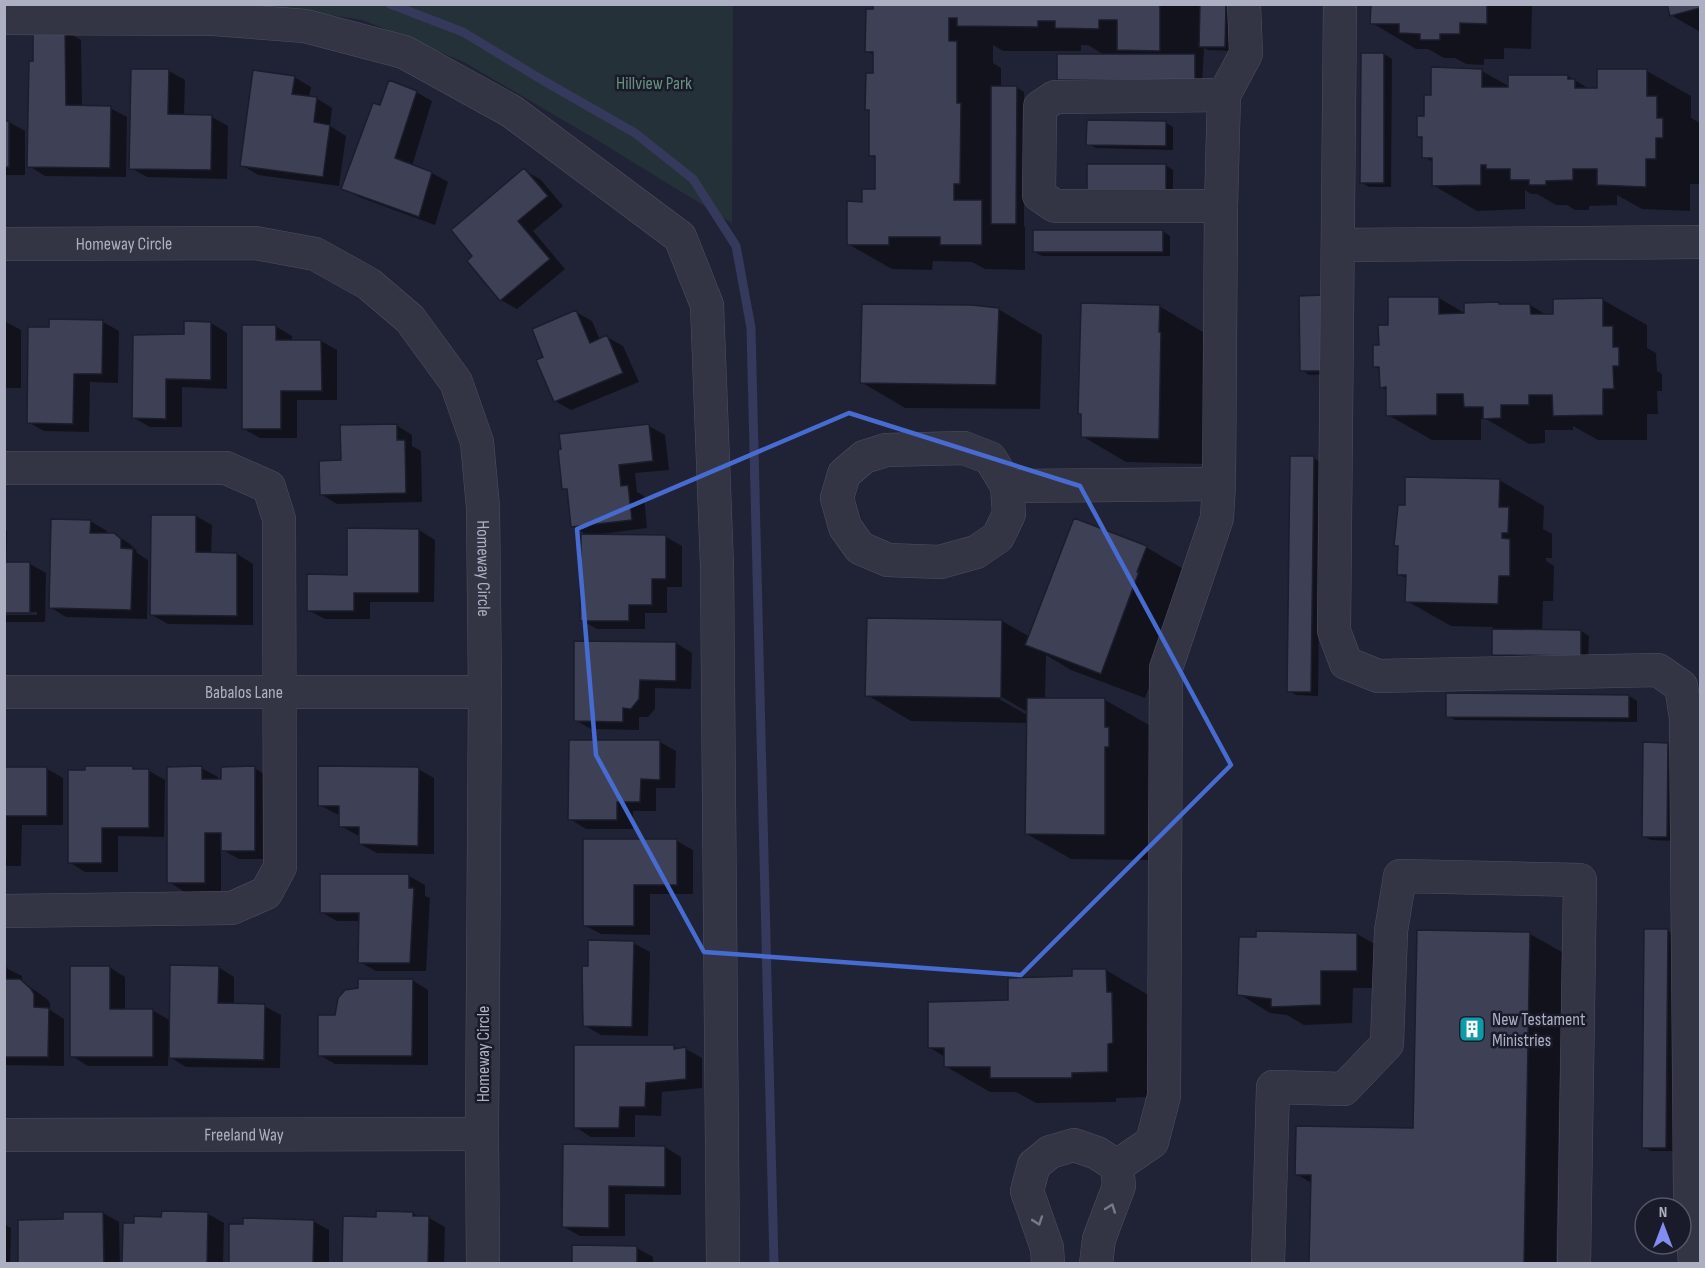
<svg xmlns="http://www.w3.org/2000/svg" width="1705" height="1268" viewBox="0 0 1705 1268" font-family="'Sofia Sans Condensed',sans-serif">
<style>
.green{fill:#253139}
.shadow{fill:#0007;fill-rule:evenodd}
.lines{fill:none;stroke-linecap:round;stroke-linejoin:round}
.stream{stroke:#35395b;stroke-width:9}
.building{fill:#3e4156;stroke:#1b1d2c;stroke-width:1.5}
.minor-casing{stroke:#4e5060;stroke-width:34}
.minor{stroke:#333545;stroke-width:33}
.oneway{stroke:#76788a}
.marked{fill:none;stroke:#486bd1;stroke-width:4.5;stroke-linejoin:round}
.labels{text-anchor:middle;stroke-width:5;stroke-linejoin:round;paint-order:stroke}
.park-label{font-size:18px;fill:#67917e;stroke:#191b2a}
.street-label{font-size:18px;fill:#adafc2;stroke:#191b2a}
.poi-label{font-size:18px;fill:#adafc2;stroke:#191b2a;text-anchor:start}
</style>
<rect width="100%" height="100%" fill="#202335"/>
<!-- green -->
<path class="green" d="M265 5H733L732 223 597 140 464 62 363 20Z"/>
<!-- shadow -->
<path class="shadow" d="M874 4H1233L1232 51 1208 50 1204 48 1202 84 1066 83 1059 79 1106 56 1088 45H1081V51H1003L993 45V63L1001 68V87H1016L1024 92V226L1025 227V270L985 269 972 262 933 261 932 270 892 269 848 244 863 204 877 190V159L870 155 874 55 867 51Z
M1372 4H1532L1531 49 1504 48V59H1484V65L1466 64 1455 58H1444L1428 49H1416L1372 23Z
M1668 4H1700V32L1671 15Z
M65 31 81 40 82 107 110 108 127 117 126 177 45 176 29 166 34 62Z
M1362 54H1384L1392 59 1391 187H1369L1361 182Z
M169 71 185 80 184 116 212 117 228 126 227 179 147 177 131 168Z
M1482 71 1510 87 1568 76 1591 90H1598L1647 71 1691 96V118L1700 123V184H1690V211L1642 209 1617 195V205L1589 206V210H1575L1567 205H1556L1537 194H1531L1525 190V209L1477 211 1433 185V162L1424 157V140L1418 137 1432 96Z
M294 77 311 87 309 97 316 98 332 108 330 126 346 136 339 186 258 175 242 165Z
M416 92 432 101 412 166 432 173 448 182 435 225 359 197 343 188 381 107Z
M4 122H9L25 131V175H4Z
M1166 123 1173 127V150L1096 148 1088 144Z
M1165 165 1173 170V193H1096Z
M524 170 541 180 563 206 533 231 565 269 517 309 501 300 474 256Z
M1162 231 1170 236V256H1042L1035 252Z
M1301 297 1332 374 1309 375 1302 370Z
M1439 298 1466 314 1499 304 1502 305H1530L1548 316 1555 315 1603 300 1647 325V348L1656 353 1657 371 1662 374V391H1657L1658 414H1647V440H1598L1573 426V430H1545V443L1529 444 1486 419H1481V440H1432L1388 415V391L1381 387V370L1374 366 1380 347 1389 326Z
M1159 306 1203 332V357L1205 359 1203 464 1126 462 1082 436Z
M998 309 1042 335 1040 409 905 408 861 382Z
M576 312 592 321 600 340 607 337 623 346 639 382 571 410 555 401 545 358Z
M4 321 21 330V388H4Z
M103 322 119 331 118 383 90 382 89 432 44 431 28 422 51 329Z
M211 323 227 333V389L182 387V427H150L134 418 186 336Z
M275 326 292 336V341H321L337 350V400H297V438H260L244 429Z
M396 425 412 435V446L421 451 422 502 337 504 321 494 343 462Z
M649 426 665 435 669 470 635 473 637 492 644 496 647 528 601 534V536L666 537 682 546V587H667V613H645V629H597L581 620 589 536 572 526 569 491 563 488Z
M1313 458 1321 462 1318 696 1296 695 1289 691Z
M1499 480 1544 506 1543 529 1552 534V558H1546V561L1554 566 1553 601H1543L1542 631H1581L1589 636 1588 659 1501 658 1493 654V627L1451 626 1407 601 1408 579 1398 574 1399 547 1395 545 1406 507Z
M196 516 212 525 211 554H237L253 564V625L168 624 152 615Z
M90 521 107 531 106 534H114L130 544 136 550 137 553 148 560 147 619 66 617 50 607Z
M4 529 7 531 6 564H30L46 573 45 622H4V615H37V612H4Z
M419 530 435 540 434 602H370V619H325L308 610 348 576Z
M1146 547 1190 573 1182 599 1145 698 1071 670 1046 655 1045 700H1105L1149 725V751L1153 754V771H1149L1148 860 1071 859 1027 834 1028 723 911 721 867 695 1002 621 1030 637ZM995 693 1029 713V716L994 696Z
M676 643 692 653 691 689 655 688V709L648 717H639V730L591 729 575 720Z
M1629 696 1637 701V722L1455 720 1448 716Z
M660 742 676 751 675 788H656V811H633V829H586L570 819Z
M1667 744 1675 748 1674 841 1651 840 1643 836Z
M4 768 47 769 63 778V825H22L21 866H4Z
M132 768 138 771H149L165 780 164 837 118 836V872H85L69 862Z
M201 768 218 777V780L254 768 270 777 271 859H239L221 849V891L185 892 169 882Z
M418 769 434 778V854L377 853 360 844 361 835H357L341 826V814H336L320 805Z
M677 841 693 850V894H650V935L601 934 584 925Z
M321 875 409 876 425 885V896L430 898 426 971H376L360 962V921H337L321 912Z
M1668 931 1675 935 1673 1151H1651L1644 1147Z
M1418 932 1530 934 1562 952 1556 1264H1311L1312 1183 1296 1174 1414 1130Z
M1257 933 1357 934 1389 952 1388 988H1353L1352 1023 1304 1025 1287 1015 1270 1013 1239 994 1257 939Z
M633 943 650 952 648 1036 601 1035 584 1025 589 968Z
M4 967 22 976V982L36 991 48 1000 50 1004V1010L64 1019V1066L4 1065Z
M109 967 125 977V1010H152L171 1021 218 967 234 977V1005L264 1006 281 1015 280 1068 186 1067 168 1056V1066H88L72 1056Z
M1106 970 1150 996 1151 1097 1116 1098V1102L1036 1103 1016 1092H990L945 1066V1057L929 1047 1010 1002 1073 977Z
M412 980 428 990V1065L335 1064 319 1055Z
M673 1046 679 1050 686 1049 702 1058V1088L662 1092 661 1116 635 1115V1137H591L575 1127Z
M564 1146 665 1147 681 1157V1195L625 1194V1236H580L564 1227Z
M103 1213 119 1222 120 1264H20L65 1221Z
M163 1213 208 1214 224 1223 223 1264H124L135 1224 163 1219Z
M413 1213 421 1218H429L445 1227 444 1264H344Z
M313 1221 329 1230V1264H230Z
M4 1224 11 1228 10 1264H4Z
M637 1248 653 1257V1264H573Z"/>
<g class="lines">
<!-- stream -->
<path class="stream" d="M390 4 463 32 544 81 635 133 693 179 736 246 751 328 774 1264"/>
</g>
<!-- building -->
<path class="building" d="M873 4H1155L1160 6V51L1117 50V20H1099V29L1055 28V21H1038V27L957 26V18H949V41H957V103H961L960 184H954V200H982V245H940V237H889V245H847V201L862 202V189H875V156H869V110H865L866 73H873V52H865L866 9H873Z
M1200 4H1226L1225 47H1199Z
M1371 4H1487V24L1460 23V34H1440V40H1420V34L1399 33V24H1370Z
M1667 4H1700V8L1670 16Z
M33 29H65L66 105 111 106 110 168 27 167 29 61H33Z
M1361 53H1384V183H1360Z
M1057 54H1195V80H1057Z
M1431 67 1482 69V87H1508V75H1568V79H1575V88H1597V69H1647V96H1657V118H1663V138H1656V159H1646V187L1597 185V169H1573V180L1546 181V185H1529V180H1510V169H1486V165H1481V185L1432 186V158H1422V137H1417V116H1424V95H1431Z
M131 69H169L168 114 212 115 211 170 129 169Z
M253 70 295 76 292 94 317 97 314 122 330 125 323 177 240 166Z
M389 80 417 91 395 158 432 172 419 217 341 189 373 103 380 105Z
M991 86H1017L1016 224H991Z
M1087 120 1166 121V146L1086 145Z
M4 121H9V167H4Z
M1087 164H1166V190H1087Z
M524 168 548 196 518 221 550 259 500 301 467 261 472 256 451 230Z
M1033 230H1163V252H1033Z
M1324 295 1325 371H1300L1299 296Z
M1388 297H1439V314L1464 313V303L1499 302V304H1530L1531 314H1553V299L1603 298V326H1613V347H1619V366H1613L1614 389H1603V415L1553 416 1552 395H1529V405H1501V418L1483 419V407H1464L1463 394H1437V415L1386 416V387L1380 388 1379 367H1373V345H1379L1378 325H1388Z
M1081 303 1160 305 1159 332H1161L1159 439 1081 437V414H1078Z
M862 304 972 305 999 308 996 385 860 383Z
M576 310 590 343 607 335 623 373 554 402 536 360 543 357 532 329Z
M49 319 103 320 102 374H74L73 424 27 423 28 327H49Z
M184 321 211 322V380L166 379V419L132 418 133 335 184 334Z
M242 325H276V340H321L322 391H281V429H242Z
M397 424V440H405L406 493 320 495 319 461 341 460 340 425Z
M649 424 653 461 619 465 621 486 628 485 632 520 571 527 567 489H562L558 450 561 449 559 434Z
M1290 456H1314L1311 692H1287Z
M1405 477 1500 479 1499 507H1509L1508 533H1502V538L1510 539V576H1499L1498 604 1405 602 1406 575H1397L1398 546H1394L1398 505H1405Z
M151 515H196V552L237 553V616L150 615Z
M1074 518 1147 546 1137 572H1139L1101 674 1025 645Z
M51 519 91 520 90 533H114L121 539V548L133 549 131 610 49 608Z
M347 528 419 529V593H354V611H307V574L347 575Z
M581 534 666 535V579H652V605H629V621H580Z
M4 562H30V613H4Z
M867 618 1002 620 1001 698 865 696Z
M1492 629 1581 630V656L1492 655Z
M574 641 676 642V681L640 680 639 699 631 709 623 708V722L574 721Z
M1446 693 1629 695V718L1446 717Z
M1027 698H1105V727H1109V747H1105V835L1025 834Z
M569 740H660V780L641 779 640 802H617V820H568Z
M1643 742 1668 743 1667 837H1642Z
M85 766H133V769H149V828H102V863H68V770H85Z
M202 766V779H221V767L255 766V851H221V833H205V883H167V767Z
M318 766 419 767 418 846 359 844V827H339V806H318Z
M4 767H47V816H6V858H4Z
M583 839H677V885H634V926H583Z
M320 874H409V888H414L410 963H358L359 913H320Z
M1644 929H1668L1666 1148H1642Z
M1417 930 1530 932 1524 1264H1289L1309 1263 1311 1175H1295L1296 1126 1413 1128Z
M1256 931 1357 933V971H1321V1005L1271 1007V999L1237 995 1239 937H1256Z
M588 940 634 941 632 1027 583 1026 582 966H588Z
M4 965H6V979H20L31 989 34 994V1007L49 1008 48 1057H4Z
M170 965 219 966 218 1003 265 1004 264 1060 169 1058Z
M70 966H110V1009H153V1057H70Z
M1072 969H1106L1107 992H1112L1113 1043 1108 1044V1072L1072 1073V1078H990V1067H944V1048H928V1002L1008 1000V978L1072 976Z
M358 979H413L412 1056H318V1015H335L338 998 345 990 358 988Z
M574 1045H674V1049L686 1047V1079L646 1083 645 1107H620L619 1128H574Z
M563 1144 665 1146V1187L609 1186V1228L562 1227Z
M162 1211 208 1212 207 1264H122L123 1223H134V1216L161 1217Z
M376 1211 413 1212V1216H429L428 1264H342L343 1216 376 1217Z
M63 1212H103L104 1264H18V1220L63 1219Z
M243 1218 314 1220 313 1264H229V1224H243Z
M572 1245 637 1246V1264H572Z"/>
<g class="lines">
<defs>
<g id="minor">
<path d="M1340 4 1334 631 1346 663 1378 676 1658 670 1681 686 1686 718 1690 1193 1695 1264"/>
<path d="M4 18 214 19 305 26 404 52 511 111 680 237 707 305 717 566 723 1264"/>
<path d="M1221 206H1055L1039 195 1040 107 1055 97 1224 95"/>
<path id="s1" d="M4 244 255 243 315 254 369 284 410 319 456 382 477 442 483 507 485 692 482 1134 483 1264"/>
<path d="M1338 245 1700 242"/>
<path d="M964 448 990 458 1007 486 1009 514 998 537 976 552 940 562 888 560 860 548 845 527 837 498 844 474 864 457 886 450Z"/>
<path d="M4 468H226L269 487 279 519 280 867 266 893 232 908 4 911"/>
<path d="M1007 486 1219 484"/>
<path id="s2" d="M4 692H485"/>
<path id="s3" d="M4 1135 482 1134"/>
<path d="M1117 1166 1152 1142 1164 1096 1166 668 1217 518 1219 484 1221 206 1224 95 1246 54 1244 4"/>
<path d="M1048 1264 1047 1248 1027 1191 1034 1165 1050 1152 1074 1145 1097 1153 1117 1166 1119 1186 1099 1239 1096 1264"/>
<path d="M1268 1264 1273 1087 1344 1089 1387 1044 1391 931 1400 876 1580 880 1574 1264"/>
</g>
</defs>
<!-- minor casing -->
<use href="#minor" class="minor-casing"/>
<!-- minor -->
<use href="#minor" class="minor"/>
</g>
<!-- one-way arrows -->
<defs><path id="oneway-chevron" d="M-2-3.5L2.5 0L-2 3.5" fill="none" stroke-width="1.6" stroke-linecap="round" stroke-linejoin="round" transform="scale(1.5)"/></defs>
<g class="oneway">
<use href="#oneway-chevron" transform="translate(1111 1208) rotate(-70)"/>
<use href="#oneway-chevron" transform="translate(1038 1221) rotate(71)"/>
</g>
<!-- marked area -->
<path class="marked" d="M849 413 1080 486 1231 765 1021 975 704 952 596 755 577 529Z"/>
<!-- icons -->
<defs>
<symbol id="building-square" viewBox="-11 -11 22 22"><rect x="-9" y="-9" width="18" height="18" rx="4" fill="#0f9aa8" stroke="#191b2a"/><path d="M-4-6H4V6H1V3H-1V6H-4ZM-2.5-4.3h1.7v1.8h-1.7ZM.8-4.3h1.7v1.8H.8ZM-2.5-1h1.7V.8h-1.7ZM.8-1h1.7V.8H.8Z" fill="#fff"/></symbol>
</defs>
<g fill-rule="evenodd">
<use href="#building-square" x="1457" y="1014" width="30" height="30"/>
</g>
<g class="labels">
<!-- park labels -->
<g class="park-label">
<text x="654" y="89">Hillview Park</text>
</g>
<!-- street labels -->
<g class="street-label">
<text dy="6" stroke="none"><textPath href="#s1" startOffset="120">Homeway Circle</textPath></text>
<text dy="6" stroke="none"><textPath href="#s1" startOffset="696">Homeway Circle</textPath></text>
<text dy="6" stroke="none"><textPath href="#s2" startOffset="240">Babalos Lane</textPath></text>
<text transform="translate(483 1054) rotate(-90)" y="6">Homeway Circle</text>
<text dy="6" stroke="none"><textPath href="#s3" startOffset="240">Freeland Way</textPath></text>
</g>
<!-- poi labels -->
<g class="poi-label">
<text x="1492" y="1025">New Testament<tspan x="1492" dy="21">Ministries</tspan></text>
</g>
</g>
<!-- border -->
<rect width="1705" height="1268" fill="none" stroke="#adafc2" stroke-width="12"/>
<!-- north arrow -->
<g transform="translate(1663 1226)"><circle r="28" fill="#191b2a" stroke="#545667" stroke-width="1.5"/>
<path d="M0-4.5L10 22L0 15L-10 22Z" fill="#838cf1"/>
<text y="-9" font-size="16" font-weight="bold" text-anchor="middle" fill="#adafc2">N</text>
</g>
</svg>
